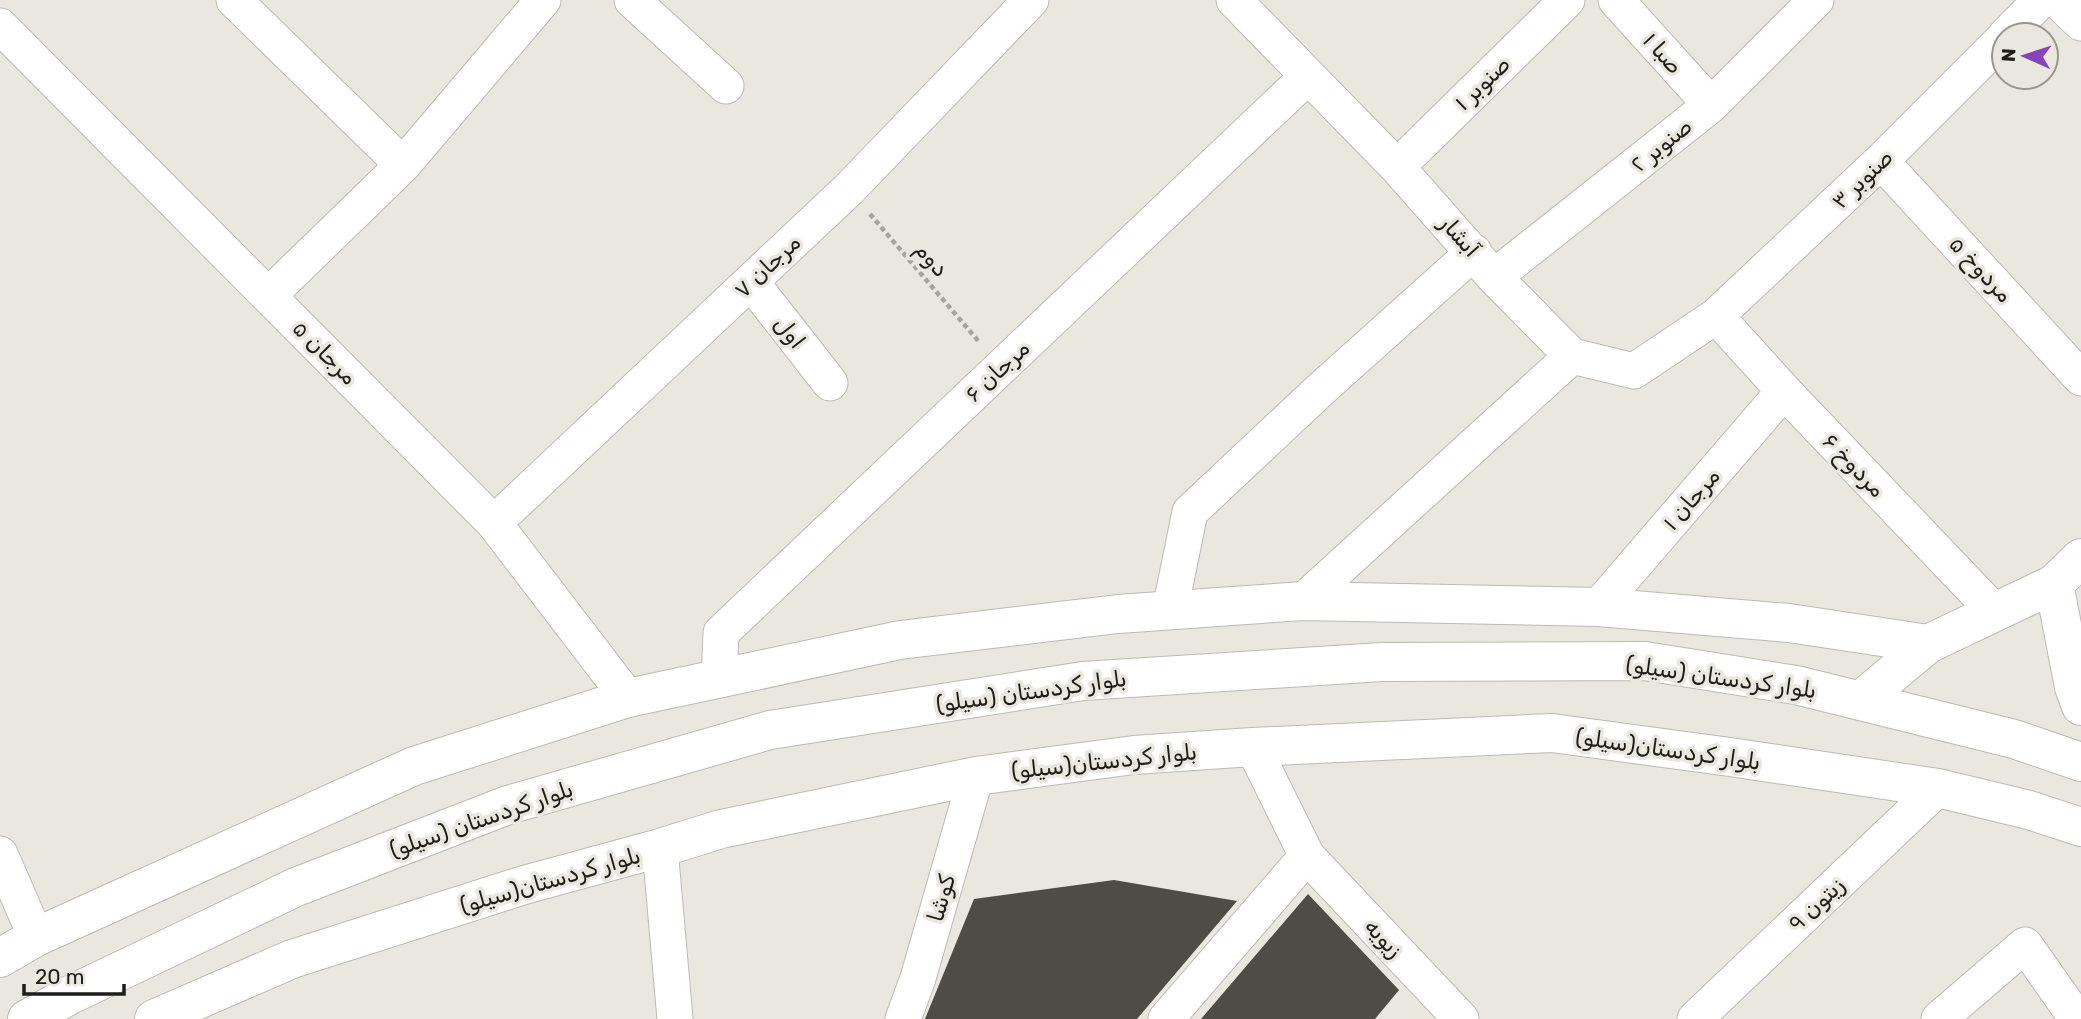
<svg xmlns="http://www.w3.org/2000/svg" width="2081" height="1019" viewBox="0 0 2081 1019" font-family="Rubik,Vazirmatn,sans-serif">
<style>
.building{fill:#4e4c45}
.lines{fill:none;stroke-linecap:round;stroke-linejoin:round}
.minor-casing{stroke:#bcbab2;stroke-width:37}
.tertiary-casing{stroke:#bcbab2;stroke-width:40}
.primary-casing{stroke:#bcbab2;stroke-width:40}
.path{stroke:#a6a49d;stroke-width:4.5;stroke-dasharray:5 3.5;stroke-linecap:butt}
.minor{stroke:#fff;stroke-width:35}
.tertiary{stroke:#fff;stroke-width:38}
.primary{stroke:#fff;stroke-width:38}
.labels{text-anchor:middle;stroke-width:7;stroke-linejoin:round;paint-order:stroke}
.street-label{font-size:23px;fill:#1e1d1a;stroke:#e9e7de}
</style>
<rect width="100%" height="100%" fill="#e9e7de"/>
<!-- building -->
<path class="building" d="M1114 880 1237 901 1137 1019H925L974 899Z
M1308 894 1399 990 1375 1019H1201Z"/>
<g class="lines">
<defs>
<path id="minor" d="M234 0 403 165
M632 0 726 86
M1234 0 1397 167 1494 277 1572 356 1634 371 1716 316 1881 161 2004 38
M1616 0 1711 105
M2057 0 2081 23
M0 26 494 523 628 698
M2006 35 2041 0
M1881 161 2081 378
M1397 167 1567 0
M1494 277 1711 105 1816 0
M751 282 830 383
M269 295 403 165 543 0
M1716 316 1784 391 1995 612
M494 523 849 189 1031 0
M1303 601 1572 356
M1598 607 1784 391
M1170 610 1190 512 1320 390 1474 252
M719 680 721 633 1307 77
M1253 747 1307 856 1461 1019
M660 848 675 1019
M0 854 36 937
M903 1019 918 978 976 776
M1166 1019 1307 856
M1695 1019 1938 788
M1939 1019 2025 945 2077 1019"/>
<path id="tertiary" d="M2054 584 2081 558
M1861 700 1928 644 2054 584 2074 687 2081 706
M0 958 36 937 414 766 628 698 900 640 1118 614 1303 601 1598 607 1789 623 1928 644"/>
<path id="primary" d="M27 1019 72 994 296 887 508 805 770 730 1083 681 1382 662 1645 661 1796 685 2014 739 2081 762
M154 1019 292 959 524 885 660 848 721 829 976 776 1134 755 1253 747 1552 733 1730 757 1938 788 2029 810 2081 827"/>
</defs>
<!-- minor casing -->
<use href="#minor" class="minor-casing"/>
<!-- tertiary casing -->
<use href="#tertiary" class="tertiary-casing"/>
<!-- primary casing -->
<use href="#primary" class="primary-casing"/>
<!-- path -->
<path class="path" d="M870 214 980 343"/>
<!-- minor -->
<use href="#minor" class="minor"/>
<!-- tertiary -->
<use href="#tertiary" class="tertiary"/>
<!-- primary -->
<use href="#primary" class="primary"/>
</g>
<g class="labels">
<!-- street labels -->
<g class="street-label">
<text transform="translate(1663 53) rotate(48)" y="8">صبا ۱</text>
<text transform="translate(1482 83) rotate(-44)" y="8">صنوبر ۱</text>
<text transform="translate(1661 145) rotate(-39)" y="8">صنوبر ۲</text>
<text transform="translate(1862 179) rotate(-44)" y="8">صنوبر ۳</text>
<text transform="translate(1460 236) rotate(48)" y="8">آبشار</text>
<text transform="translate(932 259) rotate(49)" y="8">دوم</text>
<text transform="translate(767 266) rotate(-43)" y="8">مرجان ۷</text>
<text transform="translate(1981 269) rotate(47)" y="8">مردوخ ۵</text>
<text transform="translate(790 332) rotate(52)" y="8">اول</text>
<text transform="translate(325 352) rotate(45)" y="8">مرجان ۵</text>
<text transform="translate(997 371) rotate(-43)" y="8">مرجان ۶</text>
<text transform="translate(1854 465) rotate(46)" y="8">مردوخ ۶</text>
<text transform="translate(1691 499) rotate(-49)" y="8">مرجان ۱</text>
<text transform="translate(1721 677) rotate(8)" y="8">بلوار کردستان (سیلو)</text>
<text transform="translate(1031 691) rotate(-8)" y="8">بلوار کردستان (سیلو)</text>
<text transform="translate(1668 749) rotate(8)" y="8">بلوار کردستان(سیلو)</text>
<text transform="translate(1104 761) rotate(-6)" y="8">بلوار کردستان(سیلو)</text>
<text transform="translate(481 819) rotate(-19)" y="8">بلوار کردستان (سیلو)</text>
<text transform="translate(550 880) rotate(-16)" y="8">بلوار کردستان(سیلو)</text>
<text transform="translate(941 898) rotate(-74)" y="8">کوشا</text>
<text transform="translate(1816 904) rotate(-43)" y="8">زیتون ۹</text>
<text transform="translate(1384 938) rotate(47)" y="8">زیویه</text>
</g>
</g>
<!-- north arrow -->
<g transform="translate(2025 56) rotate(273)"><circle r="33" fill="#e9e7de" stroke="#989690" stroke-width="2"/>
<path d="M0-5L12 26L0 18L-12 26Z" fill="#8644b8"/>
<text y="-10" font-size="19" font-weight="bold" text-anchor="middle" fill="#1e1d1a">N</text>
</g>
<!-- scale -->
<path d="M24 984v10h100v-10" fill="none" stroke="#1e1d1a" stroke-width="3.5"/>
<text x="35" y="984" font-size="21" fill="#1e1d1a" stroke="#e9e7de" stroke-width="5" paint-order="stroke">20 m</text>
</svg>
